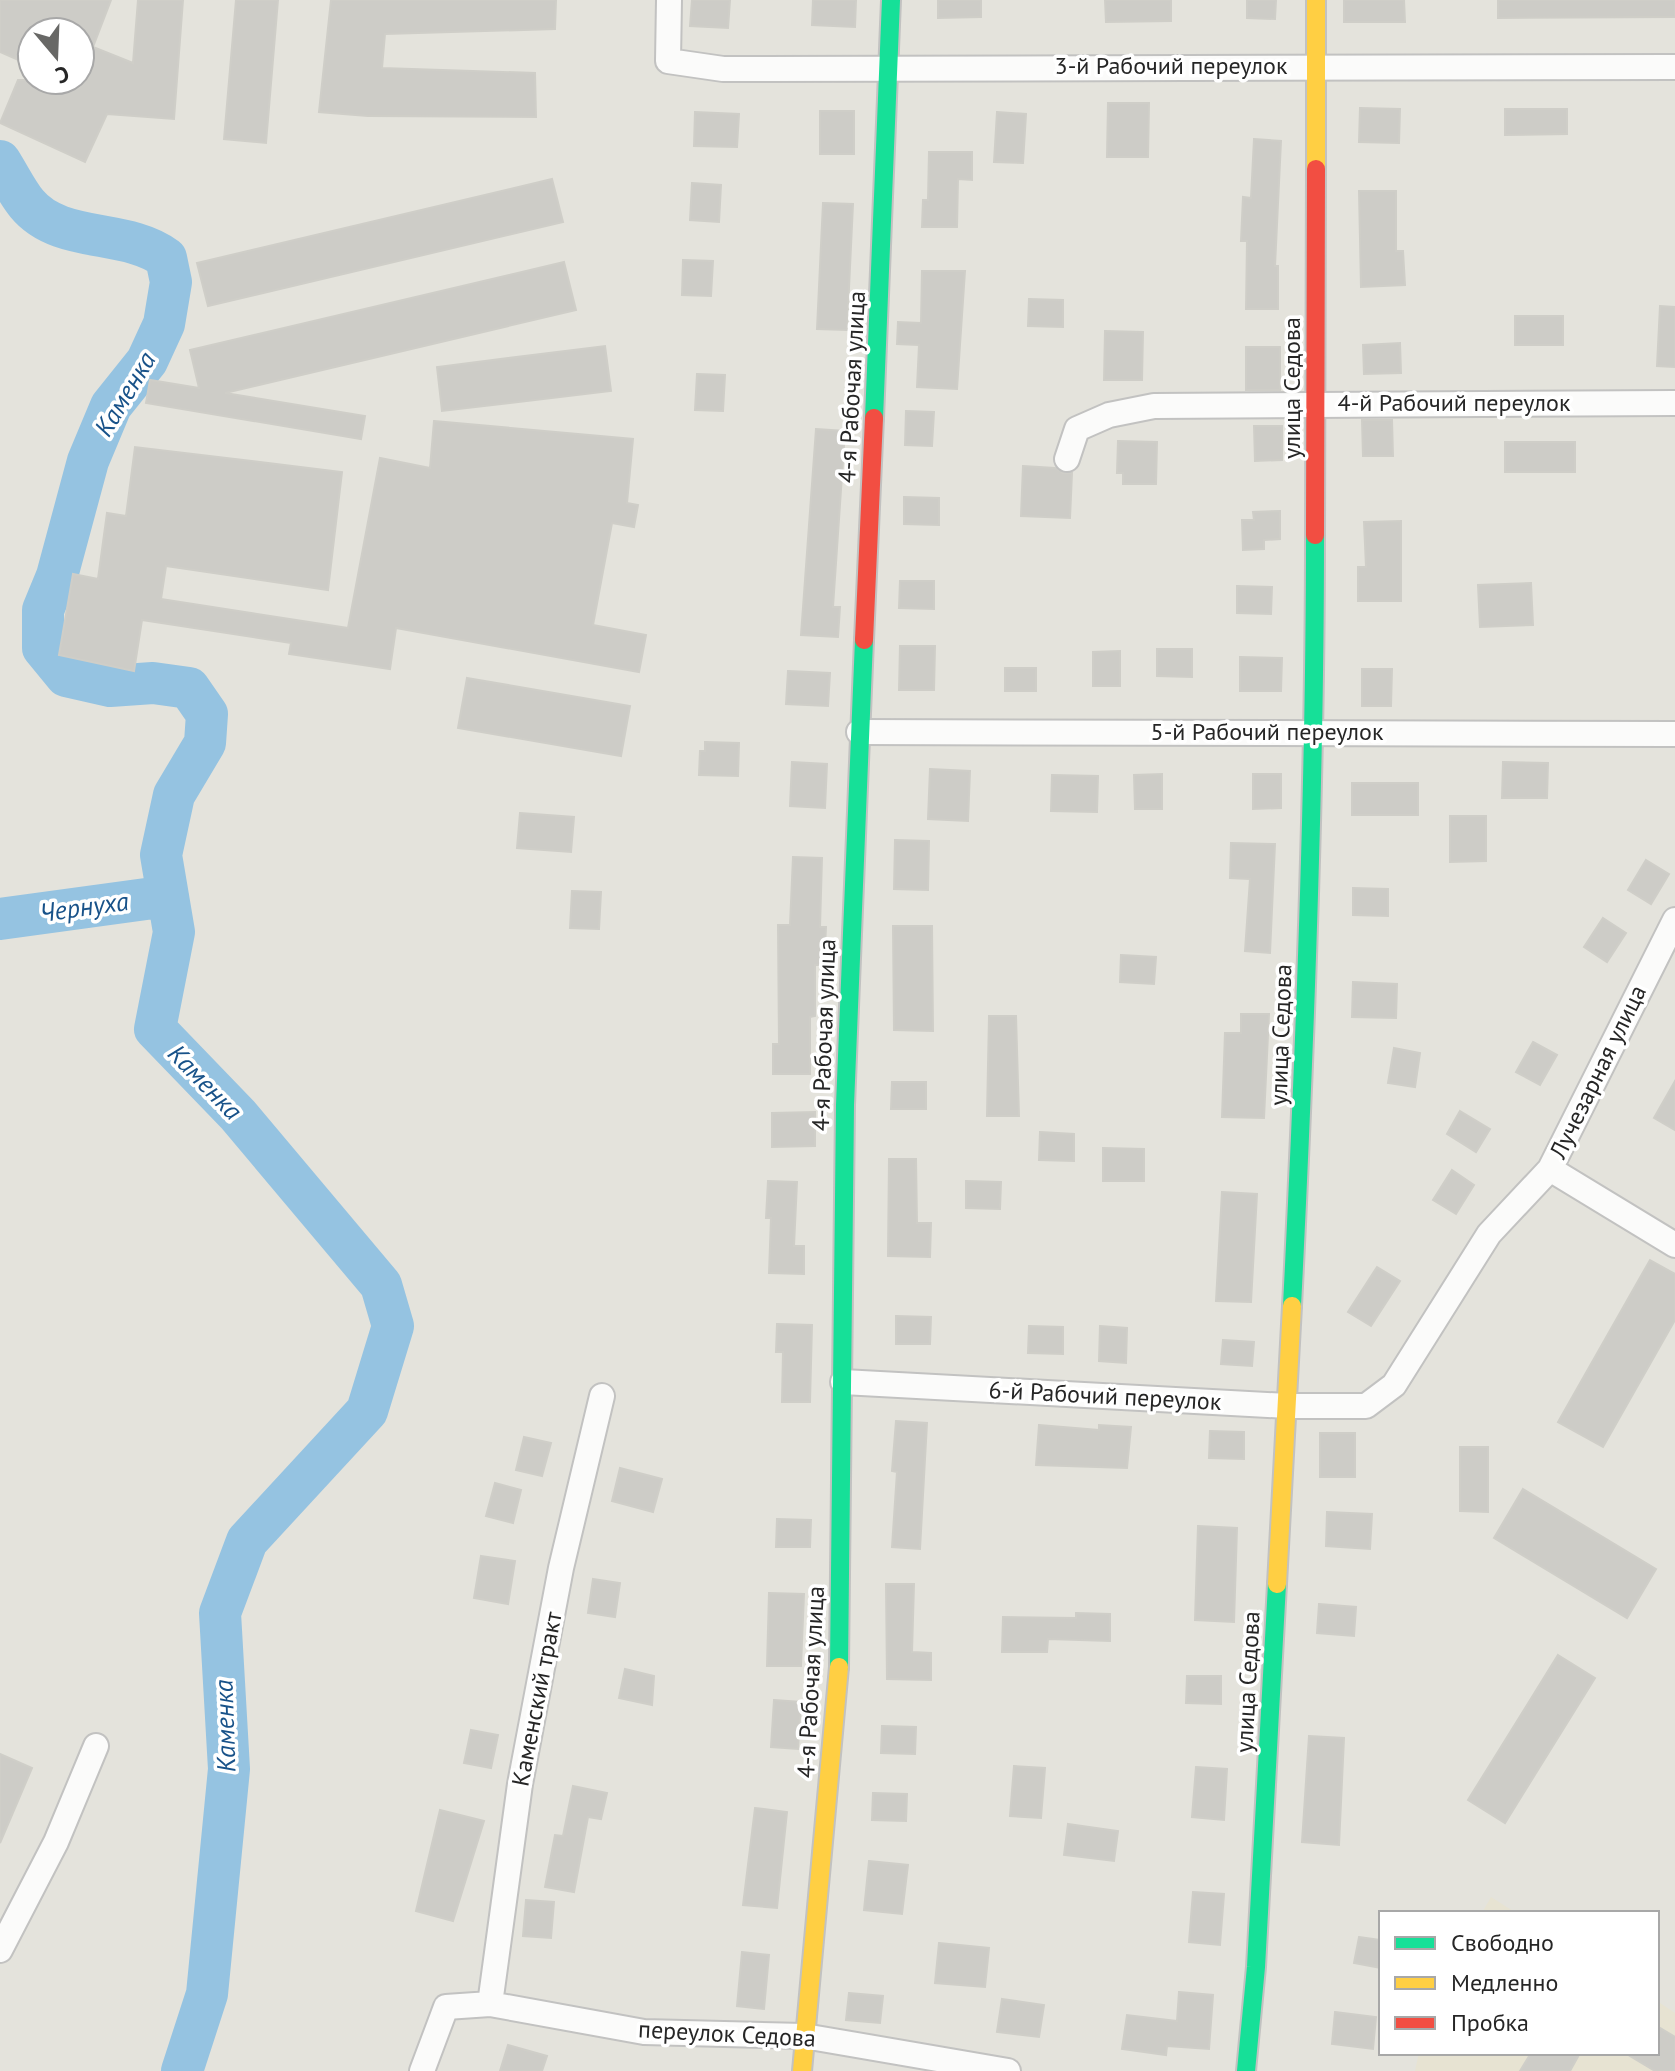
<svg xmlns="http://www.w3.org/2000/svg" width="1675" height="2071" viewBox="0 0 1675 2071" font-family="'PT Sans',sans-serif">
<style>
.education{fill:#e7e3d2}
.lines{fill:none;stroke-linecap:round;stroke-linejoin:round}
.river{stroke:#95c3e1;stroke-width:42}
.building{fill:#cdccc7;stroke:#cfcec8;stroke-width:2}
.street-casing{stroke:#c2c2c1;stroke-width:28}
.fast-casing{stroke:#c2c2c1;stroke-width:22}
.slow-casing{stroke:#c2c2c1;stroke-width:22}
.jam-casing{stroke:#c2c2c1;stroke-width:22}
.street{stroke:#fbfbfa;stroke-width:24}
.fast{stroke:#16e098;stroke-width:18}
.slow{stroke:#ffcf43;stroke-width:18}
.jam{stroke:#f24e42;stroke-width:18}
.labels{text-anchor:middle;stroke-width:7;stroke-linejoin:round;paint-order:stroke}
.street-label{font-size:24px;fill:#262626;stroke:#fff}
.water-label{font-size:26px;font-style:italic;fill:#185289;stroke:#fff}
</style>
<rect width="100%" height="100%" fill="#e4e3dc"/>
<!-- education -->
<path class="education" d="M1491 1897 1516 1913H1482Z
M1657 2001 1675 2013V2071H1415L1419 2053H1657Z"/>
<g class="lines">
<!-- river -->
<path class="river" d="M0 161C9 175 17 192 27 204 60 244 126 228 166 258L171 282 164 324 147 361 111 406 88 461 57 576 43 610V648L66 676 110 686 153 683 189 688 207 714 205 743 174 795 161 855 174 932 155 1029 238 1115 381 1285 393 1326 367 1411 247 1541 220 1613 229 1769 207 1994 182 2071
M0 919 168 896"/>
</g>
<!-- building -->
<path class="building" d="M0 0H111L93 47 133 63 138 0H183L174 119 107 114 85 162 0 123 18 80H80V32H32V66L0 52Z
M236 0H278L266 143 224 139Z
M331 0H556L555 29 385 34 382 68 535 73 536 117 368 116 319 112Z
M692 0H730L728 28 690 26Z
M813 0H856L855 27 812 25Z
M938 0H981V17L938 18Z
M1105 0H1171V21L1106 22Z
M1247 0H1276L1275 19 1247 18Z
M1344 0H1404L1405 22H1344Z
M1498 0H1675V17L1498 18Z
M1108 103H1149L1148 157H1107Z
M1360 108 1400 109 1399 143 1359 142Z
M1505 109H1567V134L1505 135Z
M820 111H854V154H820Z
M695 112 739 114 737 147 694 146Z
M997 112 1026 114 1023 163 994 162Z
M1254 139 1281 141 1275 266H1278V309H1246L1247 241H1241L1243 197 1251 198Z
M929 152H972V180L958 179 957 227H922L923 200H928Z
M552 179 563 222 208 306 197 263Z
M692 183 721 185 719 222 690 220Z
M1359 191H1396V251H1403L1405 285 1361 287Z
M823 203 853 204 847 330 817 329Z
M683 260 713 261 711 296 682 295Z
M564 262 576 310 225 393 365 416 361 439 146 403 150 380 199 388 190 350Z
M922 271H965L957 389 917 387 919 345 897 344 898 322 921 323Z
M1029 299 1063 300V327L1028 326Z
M1660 306 1675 307V367L1657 366Z
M1515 316H1563V345H1515Z
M1105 331 1143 332 1142 380H1104Z
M1400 343 1401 373 1364 374 1363 345Z
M605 346 611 391 442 411 437 367Z
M1246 347H1280V390H1246Z
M697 374 725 375 723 411 695 410Z
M906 411 934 412 932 446 905 445Z
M1362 420H1392L1393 456H1363Z
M434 421 633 439 627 503 638 505 634 527 612 523 593 625 646 635 639 672 396 628 390 669 289 654 291 643 142 620 134 671 59 655 73 574 98 579 107 513 126 516 135 447 342 472 328 590 166 566 161 599 348 628 380 458 430 468Z
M1254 426H1282V460L1255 461Z
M816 429 845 431 833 607H840L838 637 801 635Z
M1118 441 1157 442 1156 484H1123V473H1117Z
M1505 442H1575V472H1505Z
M1023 466 1055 468 1063 473H1072L1070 518 1021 516Z
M904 497 939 498V525L904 524Z
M1280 511V539L1264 540V549L1243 550 1242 520H1254L1253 512Z
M1401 521V601H1358V567H1366L1364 522Z
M900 581H934V609L899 608Z
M1531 583 1533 625 1480 627 1478 585Z
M1237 586 1272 587 1271 614 1237 613Z
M900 646H935L934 690H899Z
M1157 649H1192V677L1157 676Z
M1120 651V686H1093V652Z
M1240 657 1282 658 1281 691H1240Z
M1005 668H1036V691H1005Z
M1362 669H1392L1391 706H1362Z
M788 671 830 673 828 706 786 704Z
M467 678 630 706 621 756 458 728Z
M705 742 739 743 738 776 699 775 700 751H705Z
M792 762 827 764 825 808 790 806Z
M1503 762 1548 763 1547 798H1502Z
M930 769 970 771 968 821 928 819Z
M1162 774V809H1135L1134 775Z
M1253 774H1281V808L1253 809Z
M1052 775 1098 776 1097 812 1051 811Z
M1352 783H1418V815H1352Z
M520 813 574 817 571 852 517 848Z
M1450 816H1486V861L1450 862Z
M895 840 929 841 928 890 894 889Z
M1231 843 1275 844 1270 953 1245 951 1250 879 1230 878Z
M793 857 822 858 820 927H826L824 965H815V1016L810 1017V1074H773V1044H779L778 925H790Z
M1646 860 1669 874 1651 904 1628 890Z
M1353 888 1388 889V916L1353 915Z
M572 891 601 892 599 929 570 928Z
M1603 918 1626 933 1607 962 1584 947Z
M893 926H932L933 1031 894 1030Z
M1121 955 1156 957 1154 984 1120 982Z
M1353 982 1397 984 1396 1018 1352 1017Z
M1241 1014H1269L1264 1118 1222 1117 1225 1033H1241Z
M989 1016H1016L1019 1116H987Z
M1533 1042 1557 1055 1540 1085 1516 1072Z
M1394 1048 1420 1053 1415 1087 1388 1083Z
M1675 1081V1130L1654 1118Z
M892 1082H926V1109H891Z
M1460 1111 1490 1129 1476 1152 1447 1134Z
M815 1112V1146L772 1147V1113Z
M1040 1132 1074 1134V1161L1039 1160Z
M1103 1148 1144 1149V1181H1103Z
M889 1159H916L917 1223H931L930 1257 888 1256Z
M1452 1170 1474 1185 1456 1214 1433 1200Z
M768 1181 797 1182 794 1246H804V1274L769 1273 771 1218H766Z
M966 1181 1001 1182 1000 1209 966 1208Z
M1222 1192 1257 1194 1251 1302 1216 1301Z
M1650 1260 1675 1274V1320L1603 1447 1558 1422Z
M1377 1267 1400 1281 1371 1326 1348 1312Z
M896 1316 931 1317 930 1344H896Z
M777 1324 812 1325 810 1402H782L783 1352H776Z
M1029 1326 1063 1327V1354L1028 1353Z
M1100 1326 1127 1328 1126 1363 1099 1361Z
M1223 1340 1254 1342 1252 1366 1221 1364Z
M896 1421 927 1423 920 1549 892 1547 897 1472 892 1471Z
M1039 1425 1099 1430V1425L1131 1427 1127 1468 1036 1465Z
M1210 1431 1244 1432V1459L1209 1458Z
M1320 1433H1355V1477H1320Z
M524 1437 551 1443 542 1476 516 1470Z
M1460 1447H1488V1512L1460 1511Z
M620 1468 662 1479 653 1512 612 1501Z
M495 1483 521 1490 513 1523 486 1516Z
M1523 1489 1656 1569 1627 1618 1494 1538Z
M1327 1512 1372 1514 1370 1549 1326 1546Z
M777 1519 811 1520 810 1547H776Z
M1198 1526 1237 1528 1234 1622 1195 1620Z
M481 1556 515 1561 508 1604 474 1598Z
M593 1579 620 1583 615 1617 588 1613Z
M886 1584H914L912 1652 931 1653V1680L887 1679Z
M769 1593 804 1594 801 1666H767Z
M1319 1604 1356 1607 1354 1636 1317 1633Z
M1076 1613 1110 1614V1641L1048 1639 1047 1652H1002L1003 1617 1076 1618Z
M1558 1655 1595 1678 1505 1823 1468 1800Z
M625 1669 654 1676 652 1705 619 1698Z
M1187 1676H1221V1704L1186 1703Z
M774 1700 801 1702 798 1749 771 1747Z
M882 1726 916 1727 915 1754 881 1753Z
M471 1730 498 1735 491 1768 464 1763Z
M1309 1736 1344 1738 1339 1845 1302 1842Z
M0 1754 32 1768 0 1843Z
M1014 1766 1045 1768 1041 1818 1010 1816Z
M1196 1767 1227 1769 1224 1820 1192 1817Z
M573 1786 607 1793 601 1819 588 1817 574 1892 545 1887 555 1835 563 1836Z
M873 1793 907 1794 906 1821 872 1820Z
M755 1808 787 1812 777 1908 743 1905Z
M440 1810 484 1821 453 1921 416 1911Z
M1068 1824 1118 1831 1114 1861 1064 1855Z
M869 1861 908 1865 902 1914 864 1910Z
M1193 1892 1224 1894 1220 1945 1189 1942Z
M526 1900 554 1902 551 1938 523 1936Z
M1359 1937 1381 1940V1968L1354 1963Z
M939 1943 989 1948 985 1987 935 1983Z
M742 1952 769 1955 764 2009 737 2006Z
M1179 1992 1213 1995 1209 2049 1167 2046 1166 2055 1122 2049 1127 2015 1177 2021Z
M849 1993 883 1996 880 2023 846 2020Z
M1002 1999 1044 2005 1039 2037 997 2032Z
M1335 2012 1376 2017 1373 2049 1332 2044Z
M1657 2026 1675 2037V2071H1655L1625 2053H1657Z
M508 2045 547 2056 542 2071H500Z
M1531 2053H1580L1570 2071H1520Z"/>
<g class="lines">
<defs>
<path id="street" d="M669 0 668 61 723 69 1675 67
M1067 459 1077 429 1109 415 1154 406 1675 403
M859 732 1675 734
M1550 1169 1675 1245
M843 1382 1287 1406H1366L1394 1385 1489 1234 1550 1169 1675 920
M0 1950 56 1842 96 1746
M490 2004 520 1784 561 1568 602 1396
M422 2071 446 2007 490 2004 644 2032 804 2036 1008 2071"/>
<path id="fast" d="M874 418 891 0
M1292 1306C1305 1049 1315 792 1315 535
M839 1667 845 1105 864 640
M1246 2071 1256 1967 1277 1584"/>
<path id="slow" d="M1316 169V0
M1277 1584 1292 1306
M802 2071 839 1667"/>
<path id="jam" d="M1315 535 1316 169
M864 640 874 418"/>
</defs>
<!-- street casing -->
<use href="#street" class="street-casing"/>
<!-- fast casing -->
<use href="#fast" class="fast-casing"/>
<!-- slow casing -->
<use href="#slow" class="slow-casing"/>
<!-- jam casing -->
<use href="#jam" class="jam-casing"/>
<!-- street -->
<use href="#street" class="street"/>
<!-- fast -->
<use href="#fast" class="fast"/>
<!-- slow -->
<use href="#slow" class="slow"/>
<!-- jam -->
<use href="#jam" class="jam"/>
</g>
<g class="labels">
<!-- street labels -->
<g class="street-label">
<text x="1171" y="74">3-й Рабочий переулок</text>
<text transform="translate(852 387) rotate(-87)" y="8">4-я Рабочая улица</text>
<text transform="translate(1292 388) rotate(-90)" y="8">улица Седова</text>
<text x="1454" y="411">4-й Рабочий переулок</text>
<text x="1267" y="740">5-й Рабочий переулок</text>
<text transform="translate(824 1035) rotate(-88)" y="8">4-я Рабочая улица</text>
<text transform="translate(1281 1035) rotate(-88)" y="8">улица Седова</text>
<text transform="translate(1598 1072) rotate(-64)" y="8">Лучезарная улица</text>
<text transform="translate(1105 1396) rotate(3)" y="8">6-й Рабочий переулок</text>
<text transform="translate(811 1682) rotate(-87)" y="8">4-я Рабочая улица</text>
<text transform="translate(1248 1682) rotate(-87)" y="8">улица Седова</text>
<text transform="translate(537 1699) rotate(-79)" y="8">Каменский тракт</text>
<text transform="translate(727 2034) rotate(3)" y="8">переулок Седова</text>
</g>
<!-- water labels -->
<g class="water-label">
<text transform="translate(125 394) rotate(-59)" y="9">Каменка</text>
<text transform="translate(84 907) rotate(-8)" y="9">Чернуха</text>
<text transform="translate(205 1082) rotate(46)" y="9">Каменка</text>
<text transform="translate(225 1726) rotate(-92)" y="9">Каменка</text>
</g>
</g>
<!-- legend -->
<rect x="1379" y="1911" width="280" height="144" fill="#ffffff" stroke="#a8a8a8" stroke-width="2"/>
<rect x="1395" y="1937" width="40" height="12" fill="#16e098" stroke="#a8a8a8" stroke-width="2"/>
<text x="1451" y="1951" font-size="24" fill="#262626">Свободно</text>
<rect x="1395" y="1977" width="40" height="12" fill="#ffcf43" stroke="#a8a8a8" stroke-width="2"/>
<text x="1451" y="1991" font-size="24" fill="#262626">Медленно</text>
<rect x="1395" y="2017" width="40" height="12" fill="#f24e42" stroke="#a8a8a8" stroke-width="2"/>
<text x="1451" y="2031" font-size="24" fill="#262626">Пробка</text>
<!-- north arrow -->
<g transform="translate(56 56) rotate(161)"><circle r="38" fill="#ffffff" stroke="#a8a8a8" stroke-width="2"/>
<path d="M0-6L14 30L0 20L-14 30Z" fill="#686866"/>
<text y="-12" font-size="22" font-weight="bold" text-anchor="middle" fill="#262626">С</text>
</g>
</svg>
